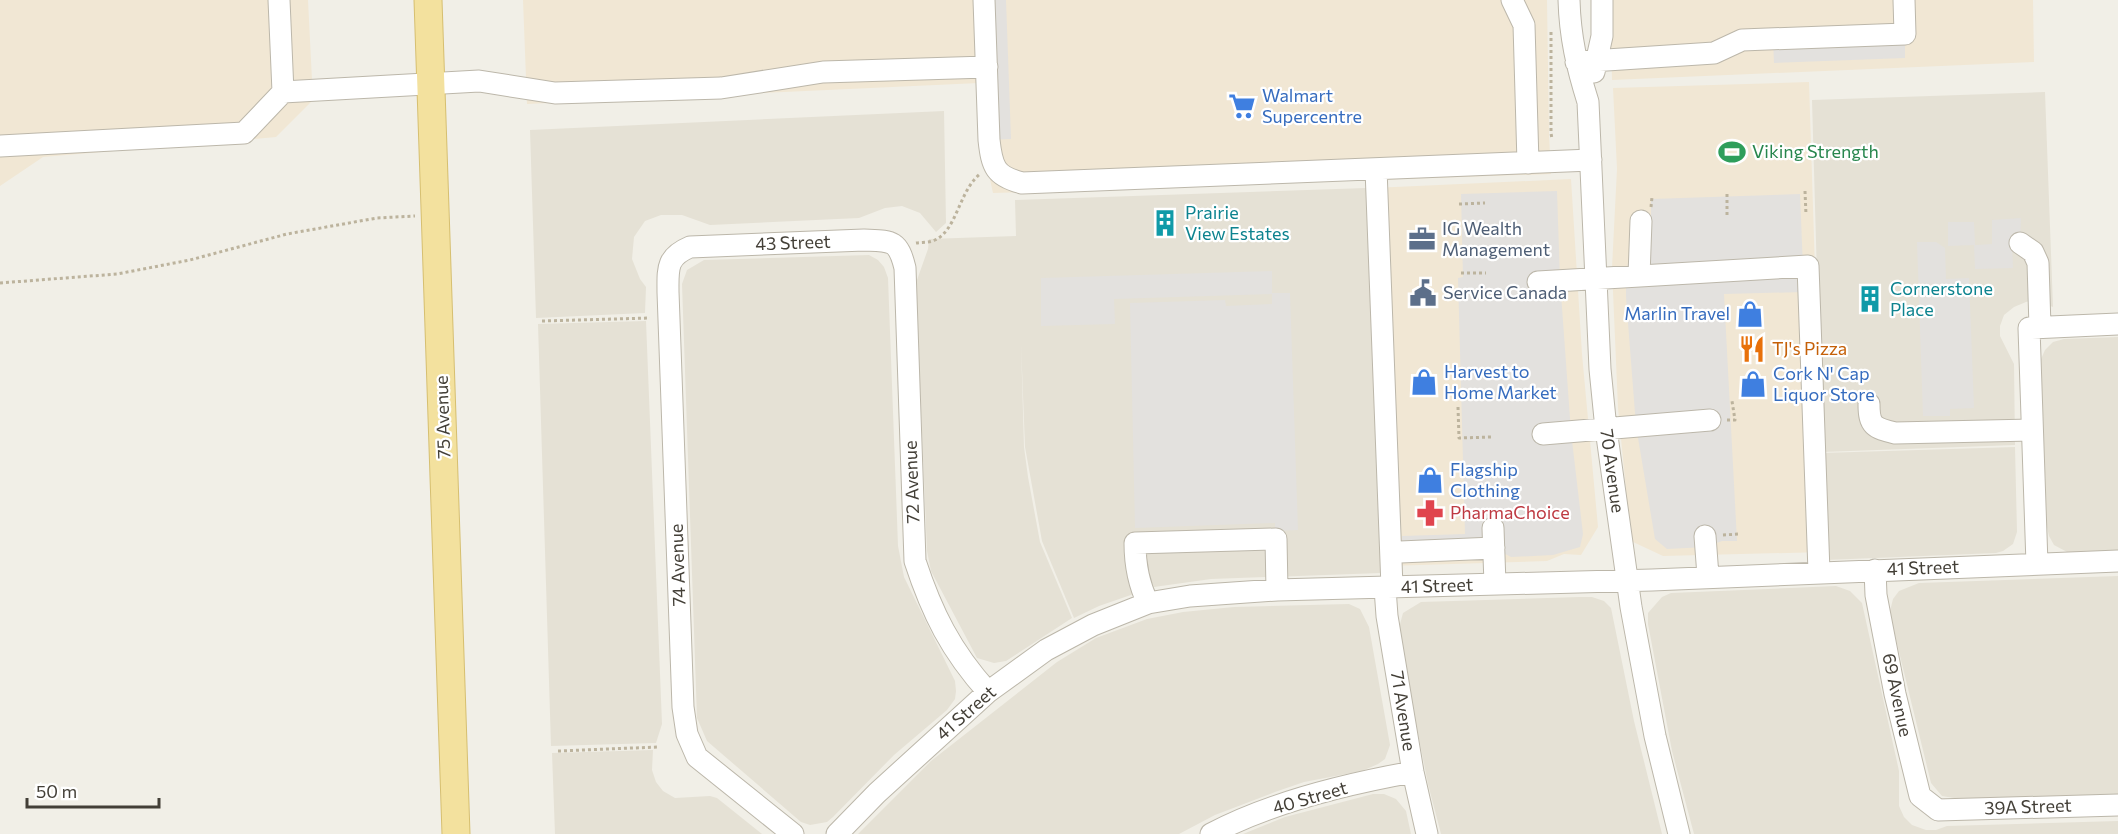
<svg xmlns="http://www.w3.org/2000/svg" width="2118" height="834" viewBox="0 0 2118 834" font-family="Commissioner,sans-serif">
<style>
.residential{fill:#e5e1d5}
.commercial{fill:#f1e7d4}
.parking{fill:#e3e1de}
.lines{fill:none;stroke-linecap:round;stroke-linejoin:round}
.minor-casing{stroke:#bcb7aa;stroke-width:23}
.major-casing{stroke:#d6bf70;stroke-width:29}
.path{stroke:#bcb39d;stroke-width:3;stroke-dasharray:3 3;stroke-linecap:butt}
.minor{stroke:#fff;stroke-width:21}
.major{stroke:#f3e19e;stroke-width:27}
.labels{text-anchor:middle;stroke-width:4.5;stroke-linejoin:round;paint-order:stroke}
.shop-label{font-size:18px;fill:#366cbe;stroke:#fff;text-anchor:start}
.leisure-label{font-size:18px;fill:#27864d;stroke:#fff;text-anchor:start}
.culture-label{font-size:18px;fill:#0d838f;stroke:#fff;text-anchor:start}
.service-label{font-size:18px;fill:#4e5e75;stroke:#fff;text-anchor:start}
.street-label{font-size:18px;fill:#433f37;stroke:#fff}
.food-label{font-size:18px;fill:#c56008;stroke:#fff;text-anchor:start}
.health-label{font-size:18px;fill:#be3a42;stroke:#fff;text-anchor:start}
</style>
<rect width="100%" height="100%" fill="#f1efe7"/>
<!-- residential -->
<path class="residential" d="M2045 92 2053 307 2033 300 2026 302 2014 307 2004 315 2000 326V336L2014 364 2015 445 1822 452 1812 100Z
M944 111 946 223 936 232 920 213 902 206 885 208 859 218 710 225 682 215H661L645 221 634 237 632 259 640 279 646 287 645 313 536 318 530 130Z
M1366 188 1381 573 1211 579 1154 587 1099 606 1074 618 1042 541 1025 447 1021 344 1024 447 1028 477 1040 542 1072 618 1006 661 994 663 977 658 931 571 927 551 916 290 917 280 928 249 929 239 1016 236 1015 200Z
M869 255 878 260 884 267 888 278 898 546 904 577 955 681 956 691 955 699 947 710 894 755 833 817 827 822 810 825 801 822 707 741 697 718 682 284 687 270 704 260Z
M646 321 662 724 656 743 551 746 538 324Z
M2118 337V551L2069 553 2054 545 2049 536 2047 527 2041 359 2045 350 2053 342 2064 339Z
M2015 447 2017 532 2013 544 2003 551 1996 553 1826 560 1822 453Z
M2118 576V794L1960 799 1942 796 1931 783 1891 619 1890 611 1893 599 1899 591 1919 583Z
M1836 586 1850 591 1862 603 1899 771V806L1904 817 1912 825 1926 830H1936L1947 826 2118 821V834H1694L1672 751 1648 624V613L1662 597 1671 593Z
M1579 597H1592L1604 601 1611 608 1634 721 1662 834H1441L1428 784 1399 637 1400 624 1403 613 1421 602Z
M1349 604 1360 609 1369 627 1390 745 1385 759 1378 764 1362 771 1304 782 1275 792 1215 815 1179 834H858L931 761 1057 662 1096 638 1147 619 1183 612 1234 607Z
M653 750 652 770 656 782 663 791 675 798 710 796 717 798 762 834H555L552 753Z
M1373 794H1384L1396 799 1406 811 1411 834H1243L1285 817Z"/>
<!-- commercial -->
<path class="commercial" d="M0 0H308L313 100 276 137 43 157 0 186Z
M523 0H1547L1549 134 1551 174 993 193 981 138 979 83 527 104Z
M1610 0H2033L2034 62 1612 80Z
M1809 82 1824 552 1663 556 1631 541 1618 408 1612 268 1617 169 1613 88Z
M1571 179 1582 354 1598 527 1581 555 1564 554 1547 561 1387 566 1373 188Z"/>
<!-- parking -->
<path class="parking" d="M984 0H1006L1011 139 989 140Z
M1905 34V58L1774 63 1773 39Z
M1557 191 1560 280 1571 432 1583 534 1580 547 1553 555 1511 557 1494 548 1402 552V536L1465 534 1458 278 1463 277 1461 194Z
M1800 194 1804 292 1724 294 1737 541H1722L1706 547 1667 549 1655 539 1636 426 1626 297V277L1634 221 1651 220V199Z
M2021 218 2020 243 2012 244 2013 268 1975 269 1974 245 1948 246V222H1974L1975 245 1992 244V220Z
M1917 242H1936L1945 248 1946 279 1969 278 1974 408 1950 409V416H1923Z
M1272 271V293H1290L1298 530 1275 531V523L1135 528 1130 303 1225 300 1226 306 1272 304V294L1114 299 1115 324 1041 326V278Z"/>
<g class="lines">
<defs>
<path id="minor" d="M279 0 283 92 479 81 555 93 721 88 823 72 987 67
M984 0 989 140C992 167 995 176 1022 183L1591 160
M1512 0 1524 25 1528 163
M1569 0C1570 37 1577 67 1588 102L1600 369 1606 429 1631 607 1655 736 1679 834
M1576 62 1714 53 1742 40 1905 34 1904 0
M1594 72 1602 36V0
M0 146 244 133 283 92
M1376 169 1392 587
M2020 243 2033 252 2038 263 2040 327
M1639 276 1641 221
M1538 282 1808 266 1819 572
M1869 404C1869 426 1874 428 1895 433L2032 430
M1543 434 1710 420
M1493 528 1495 584
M1705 536 1708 576
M1400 552 1494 548
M2037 564 2029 328 2118 324
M1875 570 1876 595 1895 694 1920 796 1938 810 2118 805
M1385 588 1387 616 1413 772 1427 834
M1148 603C1138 583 1135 565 1135 543L1276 539 1277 590
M793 834 697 757 687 734 683 707 668 292C668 269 666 257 690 247L864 240C891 241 898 239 905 268L915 561C932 613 951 651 988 692
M837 834 877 793 988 692 1046 650 1093 625 1148 603 1190 596 1277 590 1652 580 2118 561
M1211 834C1271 802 1346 784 1413 772"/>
<path id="major" d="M428 0 456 834"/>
</defs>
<!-- minor casing -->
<use href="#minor" class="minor-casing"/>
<!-- major casing -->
<use href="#major" class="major-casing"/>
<!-- path -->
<path class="path" d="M1551 32V133L1552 139
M1805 191 1806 215
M1727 194V217
M1459 204 1485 203
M1651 207 1652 197
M916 243C922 242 929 243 935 240 957 230 959 191 980 174
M1461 273H1486
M0 283 117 274 190 260 287 234 377 218 415 216
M542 321 650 318
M1458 407 1459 438 1491 437
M1727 420H1735L1732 401
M1723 535 1739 534
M558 751 658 747"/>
<!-- minor -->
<use href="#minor" class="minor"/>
<!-- major -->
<use href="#major" class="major"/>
</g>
<!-- icons -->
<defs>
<symbol id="supermarket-bare" viewBox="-9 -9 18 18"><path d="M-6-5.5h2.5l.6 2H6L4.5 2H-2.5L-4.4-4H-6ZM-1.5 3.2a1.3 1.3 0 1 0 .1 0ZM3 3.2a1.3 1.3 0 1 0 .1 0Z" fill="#3f7fe0" stroke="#fff" stroke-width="2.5" paint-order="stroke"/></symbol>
<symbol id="stadium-bare" viewBox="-9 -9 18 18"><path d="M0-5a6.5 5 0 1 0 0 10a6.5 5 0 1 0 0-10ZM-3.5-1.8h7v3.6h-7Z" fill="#2e9e5b" stroke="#fff" stroke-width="2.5" paint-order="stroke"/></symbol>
<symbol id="building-bare" viewBox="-9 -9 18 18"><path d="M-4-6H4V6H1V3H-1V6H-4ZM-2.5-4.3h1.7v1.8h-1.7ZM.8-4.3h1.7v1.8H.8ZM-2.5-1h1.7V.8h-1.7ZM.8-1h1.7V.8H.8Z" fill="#0f9aa8" stroke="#fff" stroke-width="2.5" paint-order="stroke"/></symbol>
<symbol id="office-bare" viewBox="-9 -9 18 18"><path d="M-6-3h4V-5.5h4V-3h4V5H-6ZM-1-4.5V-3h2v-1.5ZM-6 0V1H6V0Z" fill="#5c6f8a" stroke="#fff" stroke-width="2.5" paint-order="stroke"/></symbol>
<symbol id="civic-bare" viewBox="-9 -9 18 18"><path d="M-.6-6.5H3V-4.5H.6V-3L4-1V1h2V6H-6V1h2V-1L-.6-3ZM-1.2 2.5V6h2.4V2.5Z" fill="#5c6f8a" stroke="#fff" stroke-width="2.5" paint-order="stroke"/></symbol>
<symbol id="shop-bare" viewBox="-9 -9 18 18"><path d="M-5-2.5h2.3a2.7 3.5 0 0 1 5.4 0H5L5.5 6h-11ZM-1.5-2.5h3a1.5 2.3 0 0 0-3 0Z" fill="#3f7fe0" stroke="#fff" stroke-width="2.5" paint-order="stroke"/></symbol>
<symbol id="restaurant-bare" viewBox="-9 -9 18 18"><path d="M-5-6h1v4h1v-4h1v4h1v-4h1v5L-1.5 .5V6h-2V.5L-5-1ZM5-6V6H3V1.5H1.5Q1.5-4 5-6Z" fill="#e8710a" stroke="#fff" stroke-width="2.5" paint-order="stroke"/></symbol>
<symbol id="pharmacy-bare" viewBox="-9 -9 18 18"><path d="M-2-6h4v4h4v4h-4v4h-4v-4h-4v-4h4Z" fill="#e0444e" stroke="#fff" stroke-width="2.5" paint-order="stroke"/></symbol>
</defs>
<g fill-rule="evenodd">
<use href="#supermarket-bare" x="1223" y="87" width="38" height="38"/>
<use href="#stadium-bare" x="1713" y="133" width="38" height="38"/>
<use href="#building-bare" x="1146" y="204" width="38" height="38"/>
<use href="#office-bare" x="1403" y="220" width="38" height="38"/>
<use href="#civic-bare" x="1404" y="274" width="38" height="38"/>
<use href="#building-bare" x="1851" y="280" width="38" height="38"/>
<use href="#shop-bare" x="1731" y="295" width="38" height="38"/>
<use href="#restaurant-bare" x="1733" y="330" width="38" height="38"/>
<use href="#shop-bare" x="1405" y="363" width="38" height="38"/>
<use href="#shop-bare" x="1734" y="365" width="38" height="38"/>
<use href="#shop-bare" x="1411" y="461" width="38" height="38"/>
<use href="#pharmacy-bare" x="1411" y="494" width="38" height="38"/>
</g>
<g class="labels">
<!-- shop labels -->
<g class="shop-label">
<text x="1262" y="102">Walmart<tspan x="1262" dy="21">Supercentre</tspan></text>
<text x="1730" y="320" text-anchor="end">Marlin Travel</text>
<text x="1444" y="378">Harvest to<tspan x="1444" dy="21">Home Market</tspan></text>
<text x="1773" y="380">Cork N' Cap<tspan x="1773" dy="21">Liquor Store</tspan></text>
<text x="1450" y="476">Flagship<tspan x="1450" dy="21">Clothing</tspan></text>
</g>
<!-- leisure labels -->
<g class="leisure-label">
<text x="1752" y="158">Viking Strength</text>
</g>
<!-- culture labels -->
<g class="culture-label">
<text x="1185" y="219">Prairie<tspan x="1185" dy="21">View Estates</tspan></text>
<text x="1890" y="295">Cornerstone<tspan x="1890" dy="21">Place</tspan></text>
</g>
<!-- service labels -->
<g class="service-label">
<text x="1442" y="235">IG Wealth<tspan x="1442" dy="21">Management</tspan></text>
<text x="1443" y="299">Service Canada</text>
</g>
<!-- street labels -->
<g class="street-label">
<text transform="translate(793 243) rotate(-2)" y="6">43 Street</text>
<text transform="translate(443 417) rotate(-92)" y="6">75 Avenue</text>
<text transform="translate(1612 471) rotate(82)" y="6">70 Avenue</text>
<text transform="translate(912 482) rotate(-92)" y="6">72 Avenue</text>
<text transform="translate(678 565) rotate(-92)" y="6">74 Avenue</text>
<text transform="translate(1923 568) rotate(-2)" y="6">41 Street</text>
<text transform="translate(1437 586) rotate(-2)" y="6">41 Street</text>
<text transform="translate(1897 695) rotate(78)" y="6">69 Avenue</text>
<text transform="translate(1403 711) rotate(81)" y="6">71 Avenue</text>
<text transform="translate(966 713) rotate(-41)" y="6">41 Street</text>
<text transform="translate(1310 798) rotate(-16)" y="6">40 Street</text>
<text transform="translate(2028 807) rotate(-2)" y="6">39A Street</text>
</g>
<!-- food labels -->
<g class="food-label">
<text x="1772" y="355">TJ's Pizza</text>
</g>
<!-- health labels -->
<g class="health-label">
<text x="1450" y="519">PharmaChoice</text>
</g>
</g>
<!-- scale -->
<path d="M27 798v9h132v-9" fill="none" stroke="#433f37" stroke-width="3"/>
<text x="36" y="798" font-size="18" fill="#433f37" stroke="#ffffff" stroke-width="4.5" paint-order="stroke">50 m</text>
</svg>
